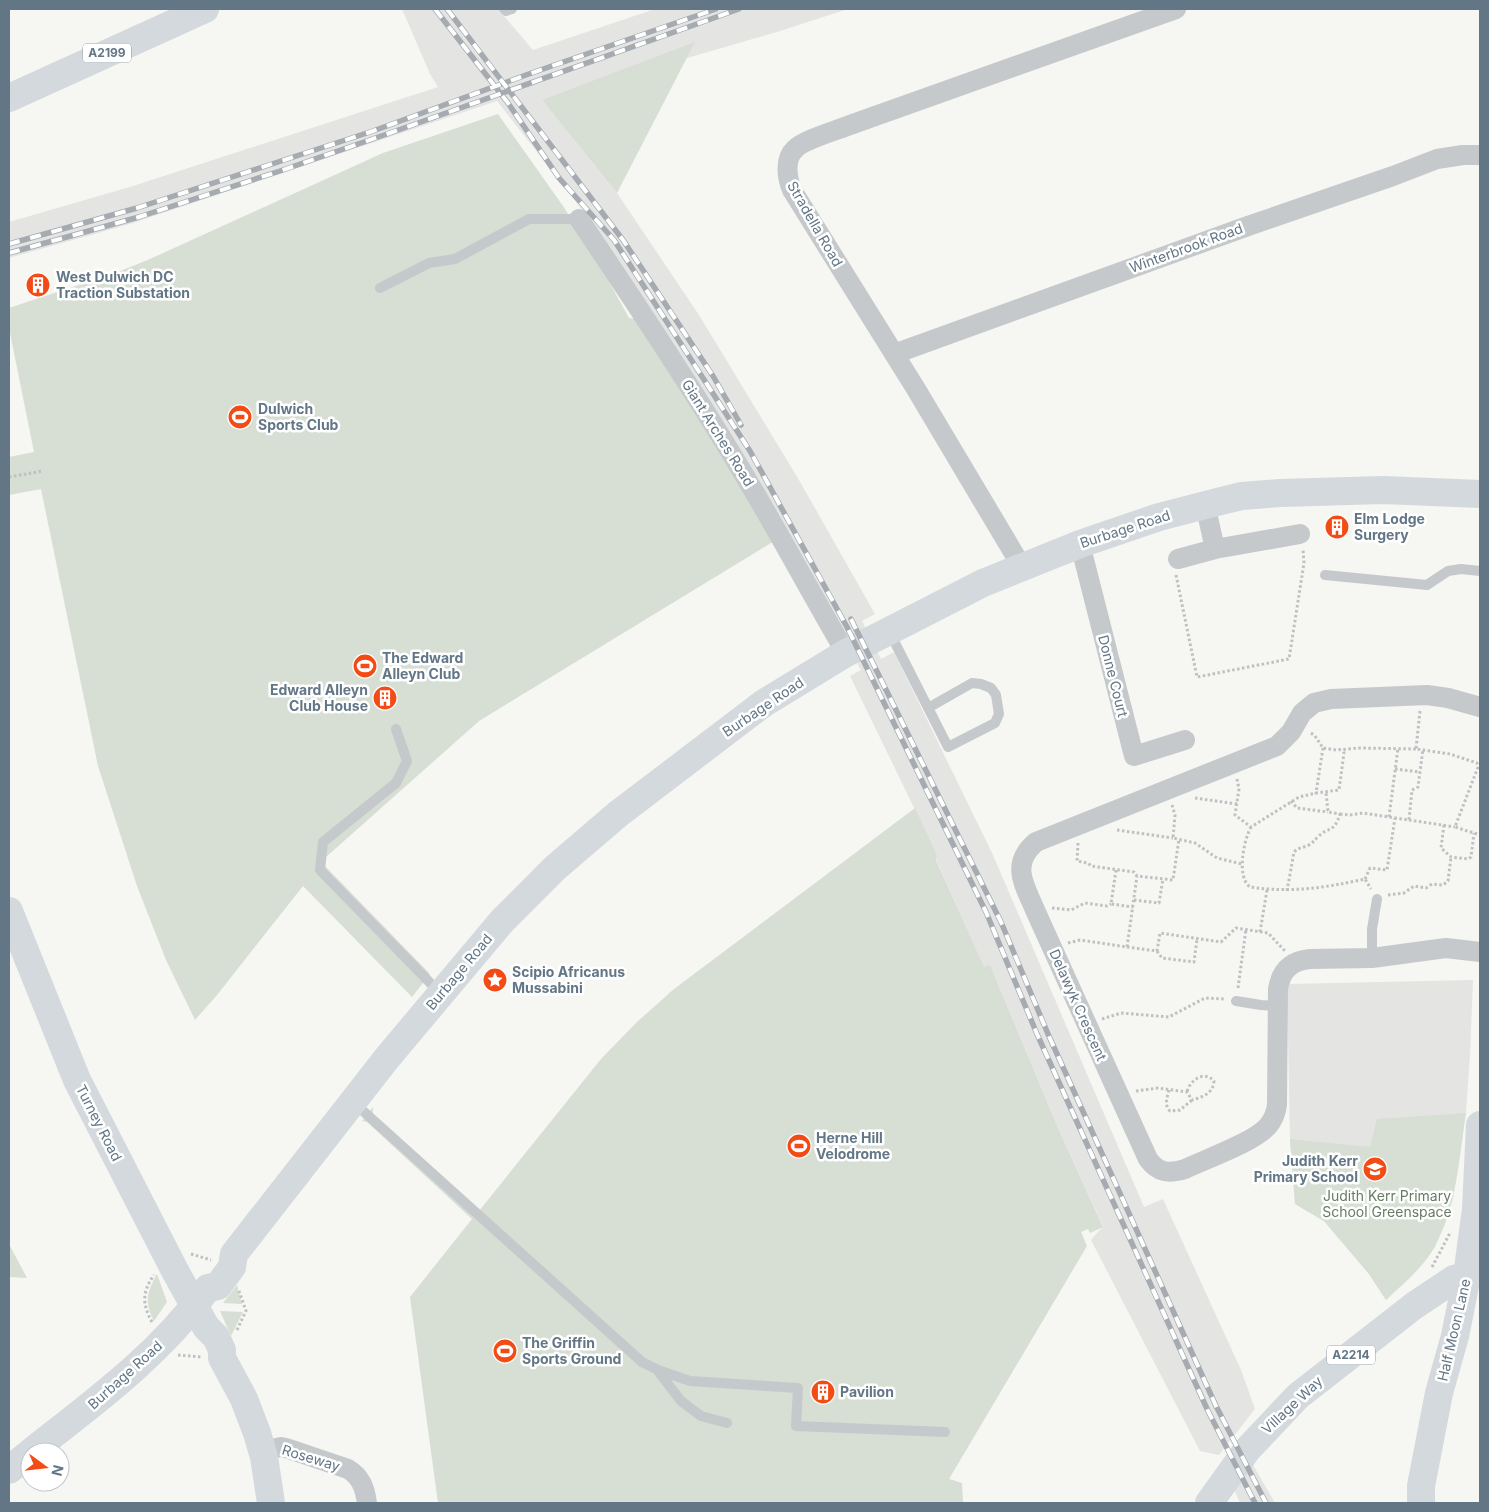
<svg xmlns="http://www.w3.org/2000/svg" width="1489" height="1512" viewBox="0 0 1489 1512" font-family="Inter,sans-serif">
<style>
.built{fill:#e4e5e3}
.green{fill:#d7ded3}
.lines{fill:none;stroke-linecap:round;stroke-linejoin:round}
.path{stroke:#bec1c3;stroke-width:3;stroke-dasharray:2.5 2.5;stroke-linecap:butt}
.lane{stroke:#c5c9cc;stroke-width:10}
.street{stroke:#c5c9cc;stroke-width:20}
.secondary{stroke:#d3d9dd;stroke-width:28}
.primary{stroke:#d3d9dd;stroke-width:28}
.rail-casing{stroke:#a5abb1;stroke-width:5.5}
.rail{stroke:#fff;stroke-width:4;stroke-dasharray:11;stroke-linecap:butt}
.labels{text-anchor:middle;stroke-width:5;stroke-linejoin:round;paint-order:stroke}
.shield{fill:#fff;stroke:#919faa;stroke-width:1}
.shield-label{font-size:12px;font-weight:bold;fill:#627686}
.street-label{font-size:14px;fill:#627686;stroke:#fff}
.poi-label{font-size:14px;font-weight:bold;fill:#627686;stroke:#fff;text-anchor:start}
.park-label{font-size:14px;fill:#677c62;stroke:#fff}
</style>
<rect width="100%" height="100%" fill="#f6f6f2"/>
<!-- built -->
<path class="built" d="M402 9H498L533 50 655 9H848L777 32 542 100 617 193 699 315 799 480 875 614 862 621 881 659 894 652 993 855 1144 1207 1163 1199 1241 1370 1255 1409 1219 1455 1200 1451 1091 1240 1103 1226 1058 1128 990 965 984 968 936 859 937 855 850 676 861 670 765 494 642 301 581 208 497 101 130 224 9 258V222L133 186 438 87 430 74Z
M1473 980 1470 1055 1466 1112 1453 1199 1435 1247 1417 1269 1386 1300 1369 1274 1324 1221 1295 1204 1290 1139 1287 984Z
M1242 1446 1275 1503H1240L1225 1470Z"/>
<!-- green -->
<path class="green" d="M695 42 617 193 542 100Z
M498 114 563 206 595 256 629 318 640 320 776 540 479 721 326 857 325 866 430 974 412 997 303 886 217 995 195 1020 166 960 137 886 98 766 41 489 9 495V457L34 452 9 328V308L118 272 150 259 383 153Z
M915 808 937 855 936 860 984 967 990 965 1058 1128 1103 1227 1090 1233 1088 1229 1081 1232 1087 1246 949 1479 962 1483 963 1503H438L410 1297 472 1219 367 1122 362 1121 373 1107V1114L479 1211 601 1059 637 1022 674 989Z
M1466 1113C1459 1157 1457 1206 1435 1246 1424 1267 1403 1284 1386 1300L1369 1274 1324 1221 1295 1204 1290 1139 1370 1147 1377 1119Z
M9 1244 27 1278 9 1277Z
M157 1274 167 1302 154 1321C144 1302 147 1292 157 1274Z
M237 1285 242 1304 223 1303Z
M220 1311 243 1312 231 1336Z"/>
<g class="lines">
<!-- path -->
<path class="path" d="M9 477 43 471
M1176 575 1197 677 1289 659 1304 563 1303 550
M1420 711 1416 749 1450 754 1477 763 1478 767 1455 827 1480 835
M1311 733 1315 736 1323 748 1336 750 1360 748 1416 749
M1323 748 1316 793 1339 790 1344 753 1343 749
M1395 769 1420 772
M1237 779 1239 789 1235 815 1251 827 1299 797 1316 793
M1195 798 1237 804
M1291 801 1297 808 1328 812
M1172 805 1175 815 1173 838 1195 843 1217 858 1242 864
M1340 814 1350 815 1363 813 1409 820 1412 790 1418 787 1423 749
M1389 817 1398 748
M1409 820 1455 827
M1444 825 1441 848 1451 857 1468 859 1471 857 1474 833
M1251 827C1244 839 1236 877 1250 887 1291 893 1324 888 1365 879L1371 889
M1117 830 1173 838
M1078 843 1077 861 1088 863 1091 866 1134 872 1137 876 1173 880 1179 839
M1116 870 1111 904 1133 907
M1365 879 1370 868 1387 870 1395 818
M1287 891 1294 852C1299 847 1303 848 1309 845 1313 843 1314 840 1318 837 1328 826 1334 834 1340 814L1328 812 1326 792
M1388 895 1404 893 1414 886 1426 888 1432 884 1443 885 1448 881 1451 857
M1134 900 1159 903 1163 879
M1052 908 1071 910 1085 903 1107 906 1111 904
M1260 932 1267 890
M1068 943 1080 940 1127 947 1137 876
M1127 947 1157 951 1160 933 1221 942 1236 928 1268 933 1285 951
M1157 951 1162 958 1194 962 1197 939
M1238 988 1246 929
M1102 1019 1121 1013 1169 1017 1205 998 1225 999
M1169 1090C1167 1098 1164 1105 1170 1111L1180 1110 1192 1100
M1136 1091 1158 1088 1187 1092 1192 1100C1202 1097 1213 1094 1214 1081 1204 1070 1190 1080 1187 1092
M191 1254 211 1260
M1432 1267 1450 1233
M152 1322C142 1304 142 1292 154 1275
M237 1330 246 1311 239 1291
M178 1355 202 1357"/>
<!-- lane -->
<path class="lane" d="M504 9 506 11 512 9
M380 288 429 263 455 259 529 219H579
M1325 575 1427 585 1448 571 1461 569 1480 571
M889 631 948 747 995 723 999 714 996 695 991 688 981 684 972 683 928 708
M396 729 407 761 396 783 323 842 320 870 440 993
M1372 958V929L1377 899
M1236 1001 1261 1005 1278 1006
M353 1102 642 1362 658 1370 690 1381 798 1388 796 1426 945 1432
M658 1371 681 1401 701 1416 727 1423"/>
<!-- street -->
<path class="street" d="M579 219C633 299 687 380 737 463 775 525 809 590 846 653
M894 354 1248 226 1393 176 1437 159 1463 155H1480
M1205 504 1215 549
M1080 544 1134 756 1185 740
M1178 559 1215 549 1300 534
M1022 567 916 389 792 190C787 178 784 159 795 149 803 140 838 130 850 125L1176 9
M1480 707 1448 698 1427 695 1331 699 1314 703 1302 713 1291 732 1277 746 1036 842C1010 864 1024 884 1035 910L1148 1159C1158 1173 1169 1174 1185 1169 1206 1159 1254 1142 1268 1126 1273 1120 1276 1113 1277 1105L1278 989C1281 970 1291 961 1310 959L1372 958 1446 948 1480 952
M262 1451 281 1447 286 1448 348 1469C361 1477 365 1488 367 1503"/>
<!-- secondary -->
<path class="secondary" d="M9 911 77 1080 174 1269 206 1327 216 1337 222 1350V1358L244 1399 257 1433 264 1457 271 1503
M208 1288 218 1286 232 1267 234 1254 387 1058 502 921 555 868 618 814 764 703 846 653 983 583 1080 544 1159 517 1225 500 1242 496 1280 493 1383 490 1480 494
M31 1452C93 1403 157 1357 204 1293
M9 1470 30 1453
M1421 1503V1486L1439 1393 1455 1336 1467 1276"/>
<!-- primary -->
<path class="primary" d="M9 98 205 9
M1209 1503 1247 1450 1298 1396 1415 1305 1454 1279 1467 1276 1476 1209 1480 1125"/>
<defs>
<path id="rail" d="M435 9 508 103 559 178 614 240 750 451 847 627 986 912 1037 1034 1208 1411 1255 1503
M447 9 623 240 713 376 741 425
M9 244 137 208 278 162 373 131 526 75 716 9
M9 253 139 217 280 171 387 134 739 9
M851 619 1001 922 1048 1034 1216 1406 1266 1503"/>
</defs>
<!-- rail casing -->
<use href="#rail" class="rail-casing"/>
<!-- rail -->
<use href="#rail" class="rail"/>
</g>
<!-- icons -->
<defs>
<symbol id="building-disc" viewBox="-11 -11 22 22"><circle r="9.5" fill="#f24b16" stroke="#fff"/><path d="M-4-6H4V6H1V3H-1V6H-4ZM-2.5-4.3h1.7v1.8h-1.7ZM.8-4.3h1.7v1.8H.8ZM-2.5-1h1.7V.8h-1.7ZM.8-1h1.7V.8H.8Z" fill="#fff"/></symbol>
<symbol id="stadium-disc" viewBox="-11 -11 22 22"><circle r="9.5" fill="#f24b16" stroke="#fff"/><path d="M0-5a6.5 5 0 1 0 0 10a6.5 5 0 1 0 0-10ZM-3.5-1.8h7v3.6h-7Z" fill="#fff"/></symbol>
<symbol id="sight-disc" viewBox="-11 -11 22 22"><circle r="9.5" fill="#f24b16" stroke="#fff"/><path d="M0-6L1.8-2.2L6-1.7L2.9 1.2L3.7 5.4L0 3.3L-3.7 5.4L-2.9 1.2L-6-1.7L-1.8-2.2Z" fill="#fff"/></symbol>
<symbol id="school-disc" viewBox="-11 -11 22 22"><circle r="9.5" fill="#f24b16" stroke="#fff"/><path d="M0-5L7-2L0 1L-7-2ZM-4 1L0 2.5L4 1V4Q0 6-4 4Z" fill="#fff"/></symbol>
</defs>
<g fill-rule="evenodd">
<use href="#building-disc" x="24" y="271" width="28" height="28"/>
<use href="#stadium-disc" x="226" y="403" width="28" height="28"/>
<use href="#building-disc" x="1323" y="513" width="28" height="28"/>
<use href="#stadium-disc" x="351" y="652" width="28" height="28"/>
<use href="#building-disc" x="371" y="684" width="28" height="28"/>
<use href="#sight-disc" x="481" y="966" width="28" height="28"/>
<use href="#stadium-disc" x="785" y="1132" width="28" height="28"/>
<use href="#school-disc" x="1361" y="1155" width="28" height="28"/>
<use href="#stadium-disc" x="491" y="1337" width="28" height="28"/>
<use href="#building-disc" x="809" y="1378" width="28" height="28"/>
</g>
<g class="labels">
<!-- shield labels -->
<g class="shield">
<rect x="83" y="43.5" width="48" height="19" rx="4"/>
<rect x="1327" y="1345.5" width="48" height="19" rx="4"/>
</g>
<g class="shield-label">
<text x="107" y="57">A2199</text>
<text x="1351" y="1359">A2214</text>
</g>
<!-- street labels -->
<g class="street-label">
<text transform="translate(815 224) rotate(60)" y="5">Stradella Road</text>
<text transform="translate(1186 248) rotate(-20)" y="5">Winterbrook Road</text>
<text transform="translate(718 433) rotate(58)" y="5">Giant Arches Road</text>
<text transform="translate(1125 529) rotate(-18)" y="5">Burbage Road</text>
<text transform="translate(1113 676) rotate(76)" y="5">Donne Court</text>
<text transform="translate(763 707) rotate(-34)" y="5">Burbage Road</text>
<text transform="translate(459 972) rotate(-50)" y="5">Burbage Road</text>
<text transform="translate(1078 1005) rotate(66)" y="5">Delawyk Crescent</text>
<text transform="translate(99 1123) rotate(63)" y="5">Turney Road</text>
<text transform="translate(1454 1330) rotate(-77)" y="5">Half Moon Lane</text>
<text transform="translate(125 1375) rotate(-42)" y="5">Burbage Road</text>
<text transform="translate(1292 1405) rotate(-43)" y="5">Village Way</text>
<text transform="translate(311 1458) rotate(17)" y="5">Roseway</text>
</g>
<!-- poi labels -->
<g class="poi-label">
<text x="56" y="282">West Dulwich DC<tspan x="56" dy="16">Traction Substation</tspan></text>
<text x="258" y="414">Dulwich<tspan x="258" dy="16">Sports Club</tspan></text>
<text x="1354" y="524">Elm Lodge<tspan x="1354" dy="16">Surgery</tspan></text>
<text x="382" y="663">The Edward<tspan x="382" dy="16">Alleyn Club</tspan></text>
<text x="368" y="695" text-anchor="end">Edward Alleyn<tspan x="368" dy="16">Club House</tspan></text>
<text x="512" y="977">Scipio Africanus<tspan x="512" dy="16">Mussabini</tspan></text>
<text x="816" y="1143">Herne Hill<tspan x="816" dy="16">Velodrome</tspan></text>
<text x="1358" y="1166" text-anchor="end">Judith Kerr<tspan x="1358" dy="16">Primary School</tspan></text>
<text x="522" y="1348">The Griffin<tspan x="522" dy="16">Sports Ground</tspan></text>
<text x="840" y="1397">Pavilion</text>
</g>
<!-- park labels -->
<g class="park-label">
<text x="1387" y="1201">Judith Kerr Primary<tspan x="1387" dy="16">School Greenspace</tspan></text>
</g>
</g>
<!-- border -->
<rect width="1489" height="1512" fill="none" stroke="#627686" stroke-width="20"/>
<!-- north arrow -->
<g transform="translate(45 1467) rotate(105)"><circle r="24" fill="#ffffff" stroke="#c0c8cf"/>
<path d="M0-4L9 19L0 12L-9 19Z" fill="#f24b16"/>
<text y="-8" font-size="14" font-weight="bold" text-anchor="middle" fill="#627686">N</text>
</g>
</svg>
